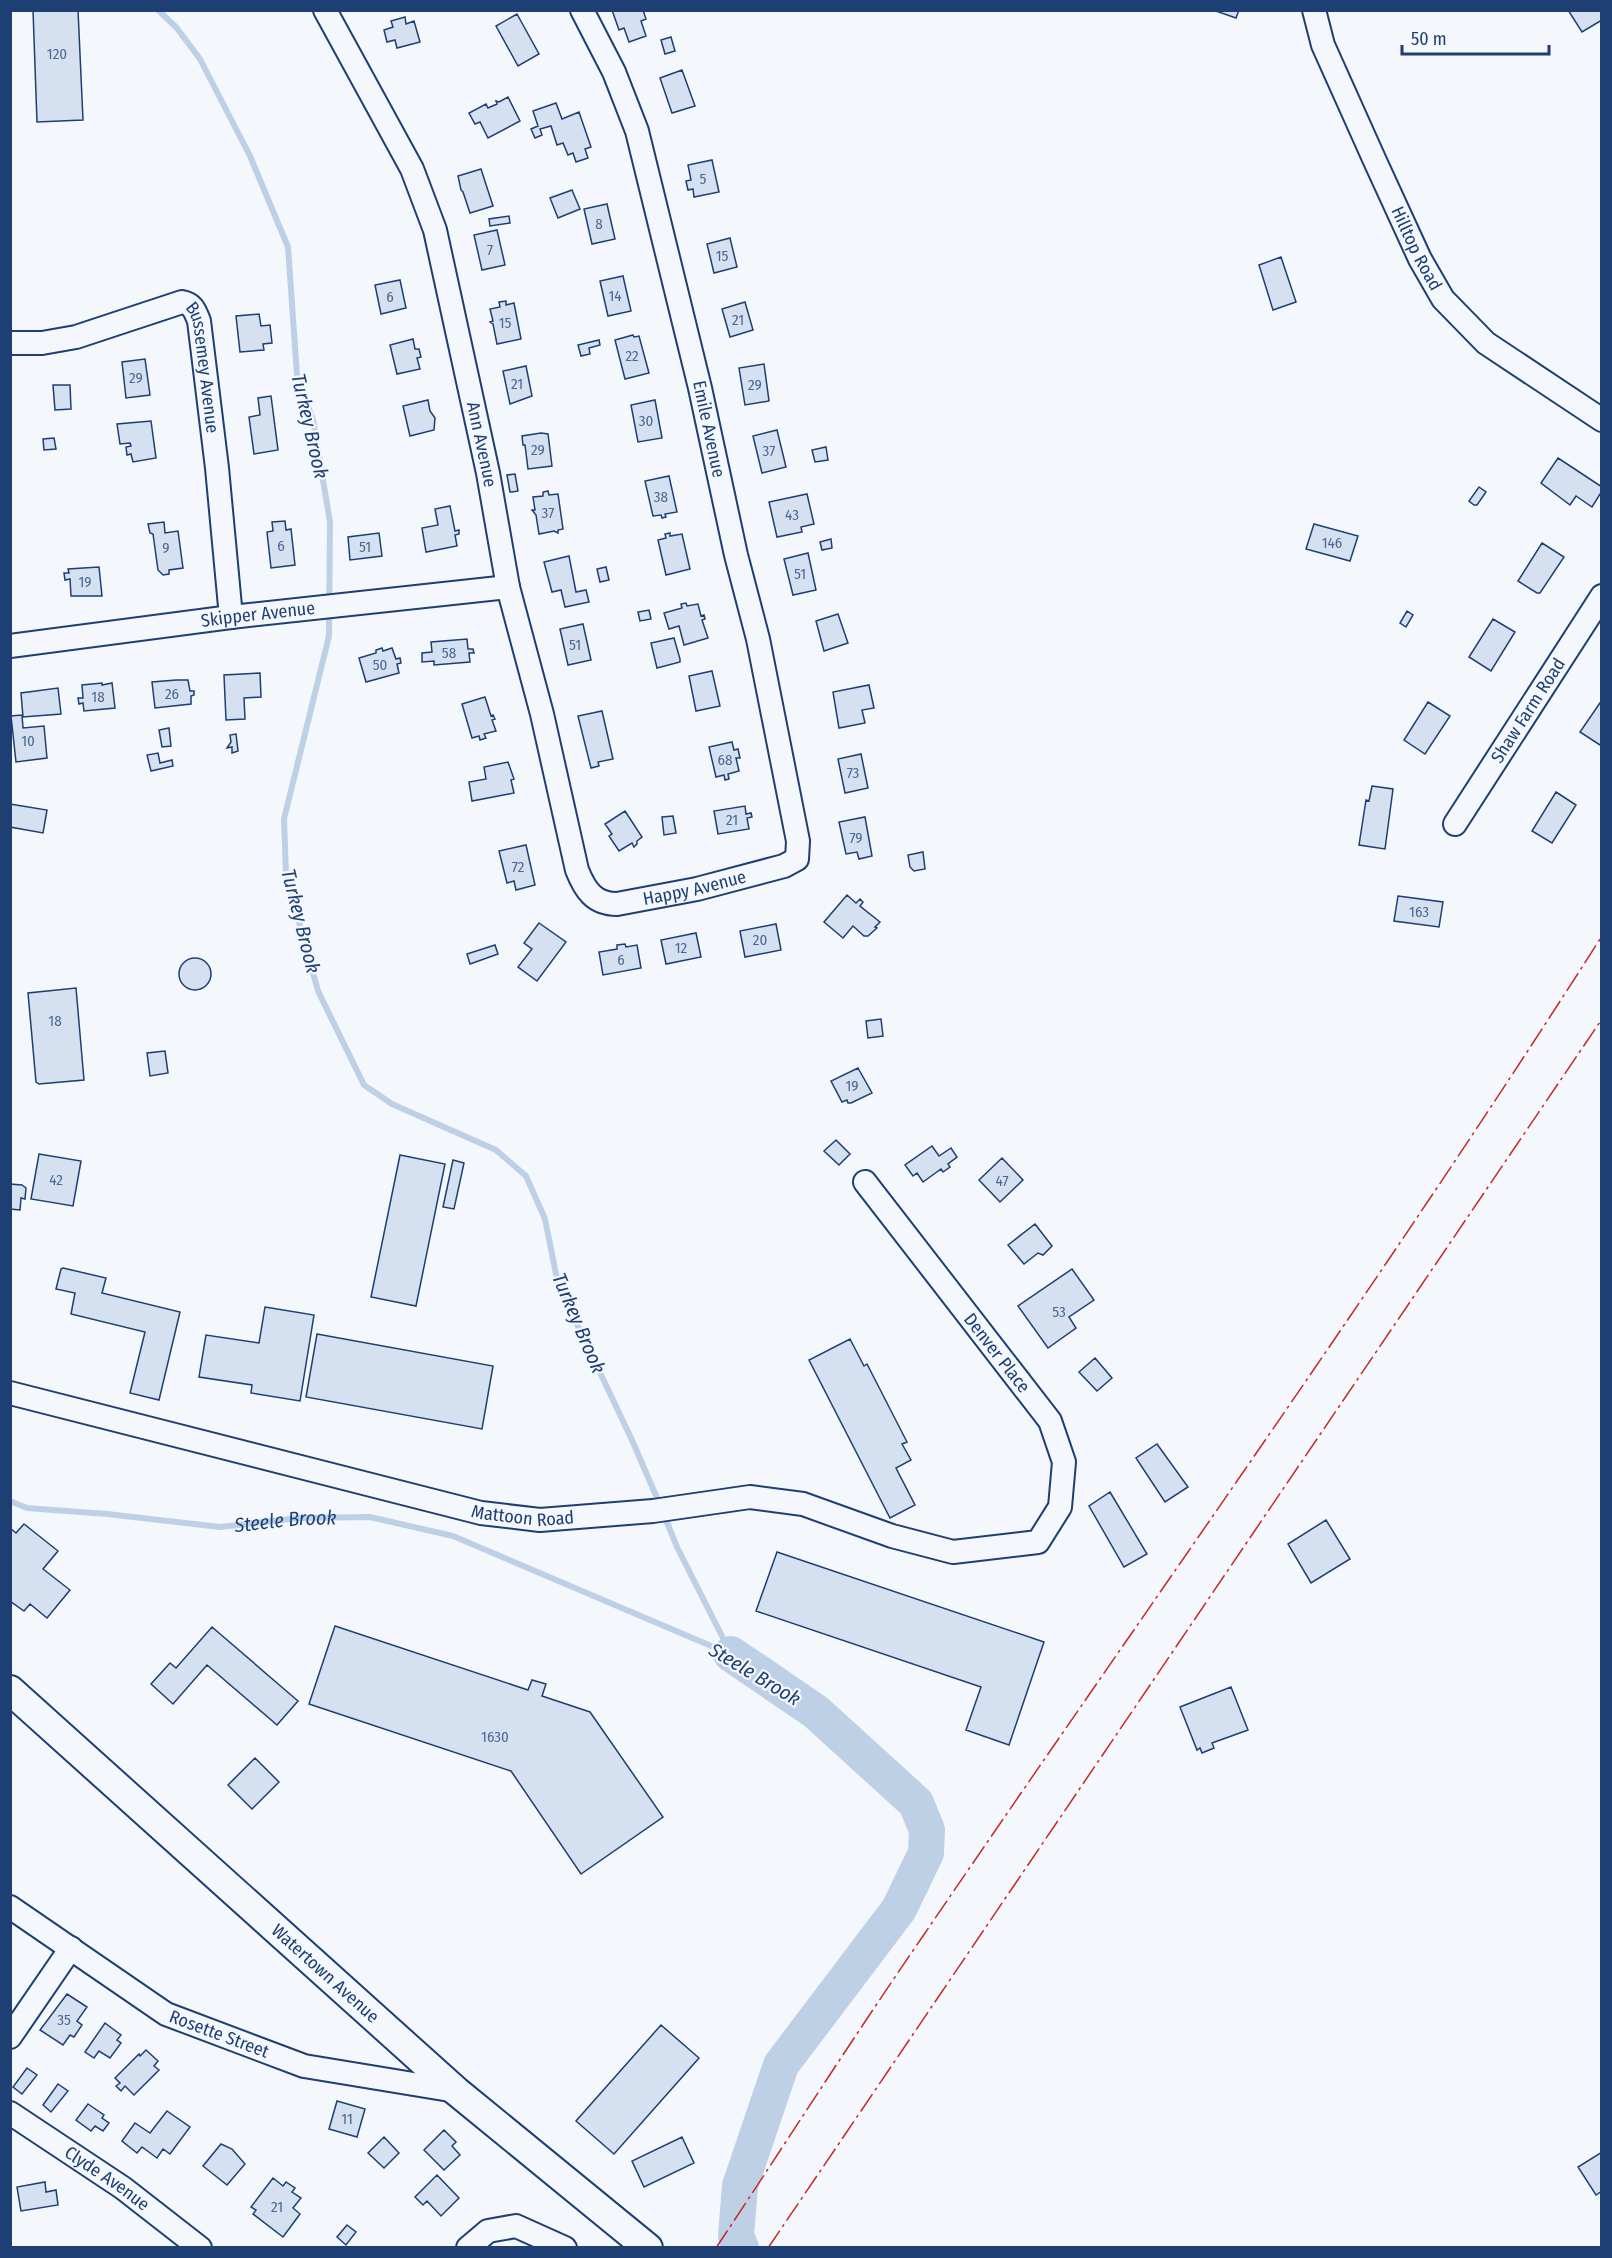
<svg xmlns="http://www.w3.org/2000/svg" width="1612" height="2258" viewBox="0 0 1612 2258" font-family="'Fira Sans Condensed',sans-serif">
<style>
.lines{fill:none;stroke-linecap:round;stroke-linejoin:round}
.stream{stroke:#bed0e5;stroke-width:6}
.river{stroke:#bed0e5;stroke-width:36}
.building{fill:#d5e0f0;stroke:#1d3f73;stroke-width:1.5}
.minor-casing{stroke:#1d3f73;stroke-width:26}
.major-casing{stroke:#1d3f73;stroke-width:32}
.minor{stroke:#f4f7fb;stroke-width:22}
.major{stroke:#f4f7fb;stroke-width:28}
.power{stroke:#c62828;stroke-width:1.5;stroke-dasharray:21 4.5 3 4.5;stroke-linecap:butt}
.labels{text-anchor:middle;stroke-width:4.5;stroke-linejoin:round;paint-order:stroke}
.number-label{font-size:15px;fill:#4b6792}
.street-label{font-size:18px;fill:#1d3f73;stroke:#f4f7fb}
.water-label{font-size:20px;font-style:italic;fill:#1d3f73;stroke:#f4f7fb}
</style>
<rect width="100%" height="100%" fill="#f4f7fb"/>
<g class="lines">
<!-- stream -->
<g class="stream">
<path d="M158 10 176 27 200 59 250 156 288 247 297 375 313 420 330 522 329 636 284 819 286 875 318 991 364 1085 392 1104 496 1150 526 1176 545 1219 558 1284 632 1440 660 1505"/>
<path id="s1" d="M10 1501 27 1508 107 1514 220 1527 299 1518 370 1517 453 1536 730 1654"/>
<path d="M664 1515 677 1547 731 1654"/>
</g>
<!-- river -->
<path class="river" d="M731 1654 816 1712 916 1803 927 1830 926 1853 899 1909 781 2065 740 2186 736 2236 741 2248"/>
</g>
<!-- building -->
<path class="building" d="M33 10H78L83 120 37 122Z
M612 10H643L646 19 641 21 646 36 629 42 624 28 619 30Z
M1213 10H1239L1236 18Z
M1568 10H1602V20L1582 32Z
M517 14 539 54 518 66 496 26Z
M405 17 406 24 414 21 420 42 397 48 395 40 387 42 384 30 393 27 391 21Z
M671 37 675 51 665 54 661 40Z
M682 70 695 106 672 113 660 78Z
M508 97 520 121 488 138 480 122 475 124 469 113 486 104 488 108 497 104 496 101 499 102Z
M556 103 562 119 579 112 591 147 585 149 588 158 576 162 573 153 568 155 563 143 557 145 551 126 540 129 542 135 535 138 531 129 538 126 533 111Z
M712 160 719 192 694 197 693 189 688 190 686 181 691 180 688 165Z
M481 169 493 206 470 213 463 192 461 190 458 176Z
M572 190 580 209 558 218 550 198Z
M607 204 615 239 592 244 584 209Z
M509 216 510 223 490 226 489 219Z
M497 230 505 265 482 270 474 235Z
M730 238 737 267 714 273 707 244Z
M1281 257 1296 302 1273 310 1259 265Z
M623 276 631 311 608 316 600 281Z
M400 280 406 308 381 314 375 285Z
M506 301V305L514 303 521 339 497 344 493 324 490 322 493 321 490 309 500 307 499 302Z
M745 302 753 330 730 337 722 309Z
M259 314 261 326 270 325 272 343 263 344 264 350 240 352 236 316Z
M633 335 634 337 639 336 649 373 625 379 615 340Z
M413 339 415 349H419L421 357 417 358 420 369 397 374 390 345Z
M599 340 600 345 589 348 590 354 581 356 578 345Z
M145 359 150 395 126 398 122 362Z
M764 364 769 401 745 405 739 368Z
M526 366 532 396 510 404 503 371Z
M53 385H70L71 409 55 410Z
M271 396 278 450 254 454 249 417 260 415 258 398Z
M428 400 430 411 435 418 434 430 410 436 403 406Z
M655 400 662 438 638 442 631 405Z
M151 421 156 458 133 462 131 454 127 455 126 447 131 446 130 443 120 444 117 424Z
M777 430 786 467 762 473 753 436Z
M541 433 548 434 552 466 528 469 525 445H523L522 436Z
M54 438 56 449 44 450 43 439Z
M826 447 828 460 815 462 812 450Z
M1558 458 1602 487V491L1592 507 1576 496 1570 505 1541 483Z
M515 474 518 491 512 492H510L507 475Z
M669 476 677 512 665 514 666 517 662 518 661 515 653 516 645 481Z
M1479 487 1486 492 1477 505H1474L1469 501Z
M548 491 549 495 558 494 563 529 558 530V533L554 531 539 534 536 515 532 510H535L533 497 543 496V492Z
M807 494 814 524 801 527 802 532 777 537 769 502Z
M450 506 455 531 459 530V534L455 535 457 546 426 552 422 528 438 525 435 509Z
M285 521 286 530 291 529 295 565 271 568 267 532 273 531 272 522Z
M164 522 165 533 178 531 183 568 169 570V574L163 575 158 570 153 534 150 533 148 524Z
M1314 524 1358 536 1350 561 1306 549Z
M379 533 382 556 350 560 348 537Z
M670 533V536L682 534 690 569 666 575 658 540 666 538 665 534Z
M831 539 832 548 822 550 820 542Z
M1542 543 1564 557 1540 593H1537L1518 581Z
M808 553 816 590 793 595 784 559Z
M569 556 576 592 586 590 589 602 565 607 561 590 552 592 544 562Z
M99 567 102 596H71L70 579 65 580 64 573H69L68 569Z
M606 567 609 580 600 582 597 569Z
M686 603 687 606 698 604 701 616 704 615 705 619 702 620 708 638 684 645 679 626 669 629 664 613 682 608 681 604Z
M649 610 651 619 640 621 638 612Z
M1407 611 1413 615 1406 627 1400 623Z
M838 614 848 643 824 651 816 621Z
M1493 619 1515 632 1491 671 1469 657Z
M583 624 591 660 568 665 560 629Z
M674 638 680 659V662L657 668 651 643Z
M467 639 468 649H473L474 653H469L470 662 434 665V661L422 662V653L432 652 431 642Z
M382 648 383 651 392 648 396 659 400 658 401 663 397 664 399 673 366 682 359 658 376 653V650Z
M712 671 720 706 696 711 689 676Z
M260 673 261 697 244 698 245 719 226 720 224 675Z
M176 680H188L190 691H194V695L191 696V704L155 708 152 682Z
M102 683V685L112 683 115 708 84 711 83 703 79 704 78 698H83L82 685Z
M869 685 874 708 862 710 865 723 839 728 833 692Z
M58 688 61 714 23 717 21 693Z
M485 697 491 716 493 715 495 719 492 720 496 731 484 734 486 738 480 740 479 736 472 738 462 704Z
M1602 700V743L1600 745 1580 732Z
M1428 702 1450 716 1425 754 1404 740Z
M602 711 613 759 598 762 599 766 591 768 578 716Z
M22 715 23 728 44 726 47 758 16 762 11 716Z
M169 728 171 746 162 747 159 730Z
M236 734 238 751 232 753V747L227 748 231 742 230 735Z
M732 742 734 750 738 749 740 758H736L739 771 728 774 729 779 725 780 724 775 716 777 709 747Z
M158 753 160 763 172 760 173 766 151 771 147 755Z
M861 754 868 788 845 793 838 759Z
M508 762 514 779 511 780 514 793 472 801 469 782 486 779 484 767Z
M1372 786 1393 789 1385 849 1359 845 1366 800 1369 801Z
M1556 792 1576 805 1552 843 1532 831Z
M10 804 47 810 43 833 10 827Z
M745 806 746 814 751 813 752 817 747 818 749 829 718 834 714 811Z
M625 811 642 837 637 841V844L634 847 632 843 619 851 609 836 612 834 605 824Z
M673 816 676 833 664 835 662 817Z
M865 817 872 856 859 859 857 852 846 854 839 822Z
M526 845 535 885 516 890 514 881 507 883 499 851Z
M923 852 925 869 914 871 910 867 908 855Z
M847 895 856 903 860 899 863 902 860 906 880 922 875 927 877 928 868 936H864L853 926 843 938 824 922Z
M1398 896 1443 902 1439 927 1394 921Z
M539 923 566 942 537 981 518 967 532 949 524 943Z
M776 924 781 950 745 957 740 931Z
M696 933 701 957 666 964 661 940Z
M625 944 626 947 637 945 641 968 603 975 599 952 617 949V945Z
M495 945 498 954 470 964 467 954Z
M179 974a16 16 0 1 1 32 0a16 16 0 1 1-32 0Z
M76 988 84 1080 39 1084 36 1082 28 993Z
M881 1019 883 1036 868 1038 866 1021Z
M165 1051 168 1073 150 1076 147 1053Z
M858 1068 872 1093 851 1103H848L847 1100 842 1102 831 1081Z
M836 1140 850 1154 839 1165 824 1151Z
M932 1146 939 1156 951 1148 957 1157 948 1164 950 1167 943 1172 941 1169 923 1182 917 1173 913 1176 905 1165Z
M39 1154 81 1161 73 1206 31 1199Z
M400 1155 445 1164 416 1306 371 1297Z
M1002 1158 1023 1180 1000 1202 979 1180Z
M453 1160 464 1163 454 1209 443 1207Z
M10 1184 22 1185 26 1188 25 1199 21 1198 20 1210 10 1209Z
M1035 1224 1052 1246 1043 1255 1038 1253 1024 1264 1008 1245Z
M63 1268 106 1278 102 1293 180 1312 159 1400 130 1393 145 1332 71 1314 75 1293 56 1289 61 1269Z
M1072 1269 1094 1300 1069 1317 1076 1328 1048 1348 1018 1306Z
M265 1307 314 1315 300 1401 251 1393 252 1385 199 1377 206 1335 259 1343Z
M317 1334 493 1366 482 1429 306 1397Z
M850 1339 864 1366 867 1364 907 1442 902 1444 911 1460 896 1468 915 1505 890 1518 809 1360Z
M1095 1358 1112 1378 1097 1391 1079 1372Z
M1157 1444 1188 1487 1165 1502 1136 1458Z
M1110 1492 1147 1554 1124 1567 1089 1506Z
M1326 1520 1350 1559 1311 1583 1288 1544Z
M24 1524 58 1551 43 1569 70 1590 47 1618 30 1604 24 1611 10 1601V1528L16 1533Z
M777 1552 1044 1642 1009 1745 966 1730 981 1687 756 1611Z
M335 1626 528 1690 532 1680 546 1684 542 1696 590 1712 663 1817 581 1874 511 1771 309 1704Z
M212 1627 298 1701 277 1725 207 1665 173 1704 151 1684 170 1663 176 1668Z
M1231 1687 1248 1730 1212 1743 1214 1748 1202 1753 1200 1748 1197 1750 1180 1707Z
M255 1758 279 1782 252 1809 228 1785Z
M67 1994 87 2007 77 2021 82 2025 74 2037 70 2035 63 2045 40 2030Z
M105 2023 121 2035 117 2040 121 2043 110 2058 99 2051 94 2058 85 2052Z
M661 2025 699 2058 614 2154 576 2121Z
M146 2050 158 2061 154 2066 159 2070 134 2095 125 2086 121 2091 116 2086 120 2083 115 2078 139 2054 140 2056Z
M27 2068 37 2075 22 2094 13 2087Z
M58 2084 68 2091 51 2112 43 2105Z
M337 2101 365 2109 357 2137 329 2129Z
M88 2104 104 2115 102 2118 109 2123 103 2131 95 2126 91 2131 76 2120Z
M167 2111 190 2127 170 2154 163 2149 157 2158 142 2147 137 2153 122 2141 135 2123 150 2133Z
M444 2130 456 2142 452 2146 460 2155 444 2170 424 2150Z
M384 2137 399 2153 384 2168 368 2153Z
M682 2137 694 2163 644 2187 632 2161Z
M221 2144 232 2149 245 2164 227 2185 203 2166Z
M1602 2152V2191L1596 2195 1578 2167Z
M437 2175 459 2198 441 2216 427 2201 423 2205 415 2197Z
M273 2178 283 2186 286 2182 295 2188 292 2192 301 2198 293 2208 300 2214 283 2237 253 2214 256 2210 251 2207Z
M45 2182 46 2192 56 2190 58 2205 21 2211 17 2187Z
M347 2225 356 2232 346 2245 337 2237Z"/>
<g class="lines">
<defs>
<g id="minor">
<path id="s2" d="M325 10 412 169 435 230 488 473 508 587 542 714 577 870C585 890 594 904 617 904L697 889 784 866 797 859 798 841 758 639 736 555 700 388 637 131 614 72 582 10"/>
<path id="s3" d="M1314 10 1323 45 1375 161 1420 259 1443 299 1486 343 1602 420"/>
<path id="s4" d="M10 343H42L76 337 182 302C193 304 195 311 199 321L217 468 231 617"/>
<path id="s5" d="M10 646 231 617 508 587"/>
<path id="s6" d="M1455 824 1602 596"/>
<path id="s7" d="M10 1393 481 1513 540 1520 653 1511 750 1497 803 1504 892 1536 953 1552 1038 1542 1060 1507 1064 1462 1050 1421 865 1182"/>
<path id="s8" d="M10 1907 166 2014 304 2066 456 2091"/>
<path d="M10 2037 71 1948"/>
<path id="s9" d="M10 2113 123 2188 200 2248"/>
<path d="M468 2248 488 2231 516 2226 565 2248"/>
</g>
<g id="major">
<path id="s10" d="M10 1690 456 2091 648 2248"/>
</g>
</defs>
<!-- minor casing -->
<use href="#minor" class="minor-casing"/>
<!-- major casing -->
<use href="#major" class="major-casing"/>
<!-- minor -->
<use href="#minor" class="minor"/>
<!-- major -->
<use href="#major" class="major"/>
<!-- power -->
<path class="power" d="M716 2248C785 2144 852 2039 923 1936 1150 1603 1385 1276 1602 936
M768 2248 1602 1019"/>
</g>
<g class="labels">
<!-- number labels -->
<g class="number-label">
<text x="57" y="59">120</text>
<text x="703" y="184">5</text>
<text x="599" y="229">8</text>
<text x="490" y="255">7</text>
<text x="722" y="261">15</text>
<text x="615" y="301">14</text>
<text x="390" y="302">6</text>
<text x="738" y="325">21</text>
<text x="505" y="328">15</text>
<text x="632" y="361">22</text>
<text x="136" y="383">29</text>
<text x="517" y="389">21</text>
<text x="755" y="390">29</text>
<text x="646" y="426">30</text>
<text x="538" y="455">29</text>
<text x="769" y="456">37</text>
<text x="661" y="502">38</text>
<text x="548" y="518">37</text>
<text x="792" y="520">43</text>
<text x="1332" y="548">146</text>
<text x="281" y="551">6</text>
<text x="365" y="552">51</text>
<text x="166" y="553">9</text>
<text x="800" y="579">51</text>
<text x="85" y="587">19</text>
<text x="575" y="650">51</text>
<text x="449" y="658">58</text>
<text x="380" y="670">50</text>
<text x="172" y="699">26</text>
<text x="98" y="702">18</text>
<text x="28" y="746">10</text>
<text x="725" y="765">68</text>
<text x="853" y="778">73</text>
<text x="732" y="825">21</text>
<text x="856" y="843">79</text>
<text x="518" y="872">72</text>
<text x="1419" y="917">163</text>
<text x="760" y="945">20</text>
<text x="681" y="953">12</text>
<text x="621" y="965">6</text>
<text x="55" y="1026">18</text>
<text x="852" y="1091">19</text>
<text x="56" y="1185">42</text>
<text x="1002" y="1186">47</text>
<text x="1059" y="1317">53</text>
<text x="495" y="1742">1630</text>
<text x="64" y="2025">35</text>
<text x="347" y="2124">11</text>
<text x="277" y="2212">21</text>
</g>
<!-- street labels -->
<g class="street-label">
<text dy="6" stroke="none"><textPath href="#s3" startOffset="260">Hilltop Road</textPath></text>
<text dy="6" stroke="none"><textPath href="#s4" startOffset="252">Bussemey Avenue</textPath></text>
<text transform="translate(709 429) rotate(78)" y="6">Emile Avenue</text>
<text dy="6" stroke="none"><textPath href="#s2" startOffset="466">Ann Avenue</textPath></text>
<text dy="6" stroke="none"><textPath href="#s5" startOffset="250">Skipper Avenue</textPath></text>
<text dy="6" stroke="none"><textPath href="#s6" startOffset="135">Shaw Farm Road</textPath></text>
<text dy="6" stroke="none"><textPath href="#s2" startOffset="1038">Happy Avenue</textPath></text>
<text transform="translate(997 1353) rotate(52)" y="6">Denver Place</text>
<text dy="6" stroke="none"><textPath href="#s7" startOffset="528">Mattoon Road</textPath></text>
<text dy="6" stroke="none"><textPath href="#s10" startOffset="424">Watertown Avenue</textPath></text>
<text dy="6" stroke="none"><textPath href="#s8" startOffset="246">Rosette Street</textPath></text>
<text dy="6" stroke="none"><textPath href="#s9" startOffset="117">Clyde Avenue</textPath></text>
</g>
<!-- water labels -->
<g class="water-label">
<text transform="translate(310 426) rotate(77)" y="7">Turkey Brook</text>
<text transform="translate(301 921) rotate(76)" y="7">Turkey Brook</text>
<text transform="translate(579 1323) rotate(67)" y="7">Turkey Brook</text>
<text dy="7" stroke="none"><textPath href="#s1" startOffset="278">Steele Brook</textPath></text>
<text transform="translate(755 1674) rotate(31)" y="7">Steele Brook</text>
</g>
</g>
<!-- border -->
<rect width="1612" height="2258" fill="none" stroke="#1d3f73" stroke-width="24"/>
<!-- scale -->
<path d="M1402 45v9h147v-9" fill="none" stroke="#1d3f73" stroke-width="3"/>
<text x="1411" y="45" font-size="18" fill="#1d3f73" stroke="#f4f7fb" stroke-width="4.5" paint-order="stroke">50 m</text>
</svg>
